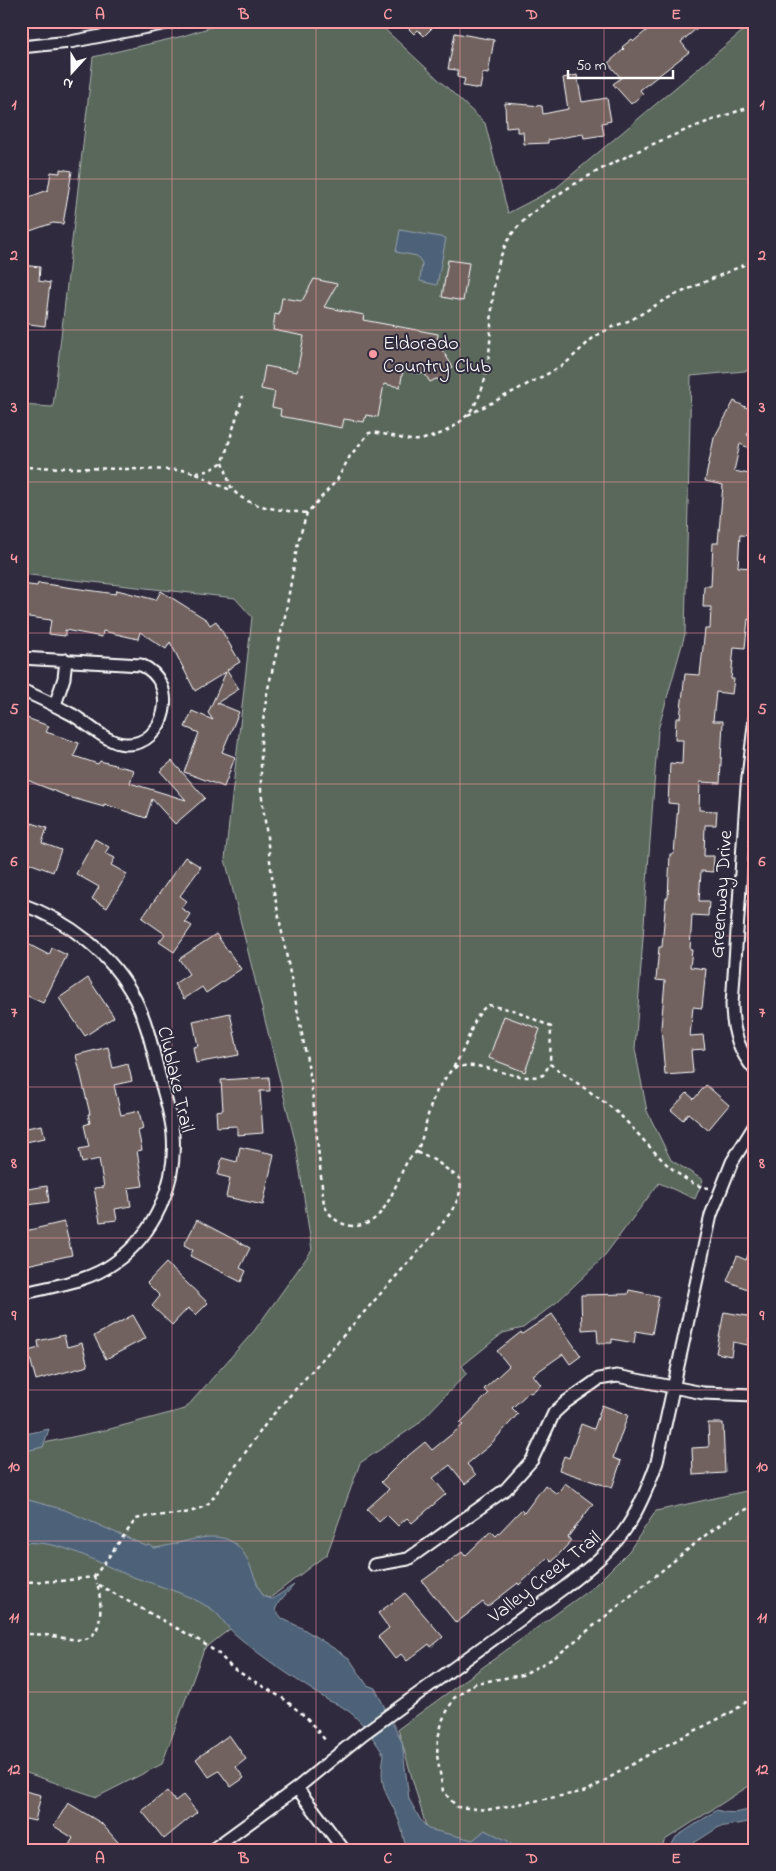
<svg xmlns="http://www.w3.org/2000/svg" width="776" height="1871" viewBox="0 0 776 1871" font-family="'Indie Flower',sans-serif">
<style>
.green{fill:#5a675c;stroke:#acb3ae}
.water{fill:#4d6278;stroke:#94a1ae}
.building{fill:#72625f;stroke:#fff}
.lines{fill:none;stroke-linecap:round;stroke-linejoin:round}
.street-casing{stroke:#fff;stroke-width:15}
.path{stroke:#fff;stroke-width:2.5;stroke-dasharray:4 4;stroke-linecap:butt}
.street{stroke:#2f2a3d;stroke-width:11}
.grid{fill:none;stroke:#ff9aa2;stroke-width:1;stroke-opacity:0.55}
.poi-dot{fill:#ff9aa2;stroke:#2f2a3d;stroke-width:2}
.labels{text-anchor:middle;stroke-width:4;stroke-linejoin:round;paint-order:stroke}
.poi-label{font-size:20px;fill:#fff;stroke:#2f2a3d;text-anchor:start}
.street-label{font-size:20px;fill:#fff;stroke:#2f2a3d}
.neatline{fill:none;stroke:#ff9aa2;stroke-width:2}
.grid-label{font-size:16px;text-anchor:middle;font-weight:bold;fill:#ff9aa2}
</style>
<rect width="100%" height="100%" fill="#2f2a3d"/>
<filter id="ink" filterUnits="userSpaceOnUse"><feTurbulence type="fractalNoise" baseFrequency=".02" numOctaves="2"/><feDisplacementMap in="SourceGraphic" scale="10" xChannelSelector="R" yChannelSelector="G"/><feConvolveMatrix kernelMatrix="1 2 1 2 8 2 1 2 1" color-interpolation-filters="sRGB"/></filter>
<g filter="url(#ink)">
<!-- green -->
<path class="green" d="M230 21H376L485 123 508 213 556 188 751 24H755V370L691 376 685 634 658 730 635 1049 647 1111 671 1160 703 1180 695 1199 659 1183 602 1259 557 1302 523 1328 503 1333 462 1366 467 1373 418 1424 360 1463 327 1554 204 1649 162 1764 97 1797 21 1771V1443L39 1444 110 1429 185 1409 254 1331 312 1250 296 1145 225 859 252 617 235 598 21 574V405L53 407 93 57 183 36Z
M755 1489V1782L665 1840 660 1850H502L427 1830 398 1729 593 1587 629 1551 656 1511Z"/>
<!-- water -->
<path class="water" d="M400 230 446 238 437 285 420 281 422 263 417 256 396 252Z
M49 1429 43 1447 21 1452V1435Z
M21 1498 65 1510 146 1546 150 1545 154 1548C185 1545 226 1520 246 1557 253 1570 256 1584 263 1596L272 1599 294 1585 279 1602 275 1610 283 1619 302 1628 349 1658 367 1685 375 1688 402 1742 409 1799 420 1819 428 1829 473 1840 485 1830 508 1841 517 1850 409 1849C402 1841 404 1836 401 1827 391 1795 377 1793 384 1755 369 1732 356 1710 329 1701 297 1680 265 1660 236 1635 226 1627 220 1614 210 1608 186 1593 159 1586 133 1577 96 1563 62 1539 21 1543Z
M755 1808V1821L719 1827 694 1843 691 1850H672L671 1846 676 1837 717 1810C730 1815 742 1812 755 1808Z"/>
<!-- building -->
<path class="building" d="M401 21H439L424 36 418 30 414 34Z
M658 21H705L681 42 689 52 640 90 643 94 631 104 613 84 621 78 608 63 624 49 622 47 632 39 634 41Z
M455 33 494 40 488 74 483 73 480 89 463 86 465 79 457 77 458 70 448 69Z
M577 75 582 102 607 98 611 121 602 123 604 135 584 138 583 134 548 140V143L524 144 523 132H517V127L506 128 505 103 542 106 543 114 568 109 563 78Z
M60 169 72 171 63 224 53 223 24 233 21 225V200L48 190 51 172 60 173Z
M448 260 469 263 463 301 442 297Z
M21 265 40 267 39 281 50 283 45 326 21 323Z
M314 279 337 284 324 307 364 315 363 320 438 334 437 342 453 367 448 370 446 381 436 379 430 382 425 374 403 370 400 387 384 384 378 417 366 415 364 422 344 419 342 428 280 416 281 409 272 407 275 392 261 389 265 366 297 372 304 336 273 330 275 314 279 315 282 298 302 301Z
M734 401 755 412V421L747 435 754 438 749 448 740 444 734 471 754 475 749 500H753L750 536 740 535 738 567 753 568 750 620 748 619 745 648 734 647 731 679H734L732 694 716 692 713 721H723L720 783 700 782 699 810 717 811 716 825H705L704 856H714L713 872 701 871 699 901H709L708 916 692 915 690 950H692L690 967 706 969 702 1008 693 1007 690 1036 703 1035 705 1049 691 1050 693 1073 665 1075 661 1028 665 981 656 980 659 947H662L666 898H668L670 854H674L678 804 668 803 670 763 682 764 683 740H675L676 718H680L685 674 700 675 705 629H710L711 607H703L704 586H711L713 543H718L723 485 705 481 714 438Z
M38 583 116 594 117 590 156 600 161 591 207 620 210 625 216 621 240 662 227 670 239 689 217 703 239 712 222 752 235 757 224 787 184 772 199 733 185 727 192 711 213 720 208 713 226 672 195 691 170 642 166 649 140 632 138 639 103 631 102 637 65 630V636L49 634 51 620 21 616V584L37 586Z
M21 716 49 726 46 732 79 743 74 756 98 764 100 761 134 770 130 783 186 800 160 771 172 761 205 798 175 824 152 799 146 818 104 804V807L72 798 34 783 21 777Z
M32 823 47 828 42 843 61 850 53 872 21 860V853Z
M95 839 109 847 105 853 115 858 111 865 127 874 107 908 92 899 99 887 76 874Z
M185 857 201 867 180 896 187 901 181 908 190 914 185 922 192 926 174 952 159 942 165 934 142 918Z
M216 934 241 969 206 993 202 987 184 999 174 984 189 974 179 959Z
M28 944 49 955 52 948 67 955 43 1003 21 993V957Z
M88 978 114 1017 85 1036 59 998Z
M230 1013 239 1055 196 1063 193 1047 198 1046 193 1021Z
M504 1016 540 1029 525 1072 489 1058Z
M108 1047 113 1068 128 1064 132 1081 114 1085 121 1115 139 1111 143 1129 138 1131 142 1150 137 1151 143 1186 128 1188 131 1206 115 1209 117 1220 100 1222 94 1188 104 1187 99 1159 82 1163 79 1149 89 1147 84 1125 90 1123 88 1114H90L76 1055Z
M269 1077 270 1091H260L263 1133 237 1135V1126L217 1127 216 1111 223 1110 221 1080Z
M706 1085 729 1105 708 1130 688 1113 683 1120 671 1110 687 1093 694 1099Z
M42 1125 45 1138 21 1143V1129Z
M240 1147 274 1154 263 1205 226 1197 230 1178 218 1175 222 1158 237 1162Z
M47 1186 49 1202 21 1206V1190Z
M197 1220 250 1248 240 1268 246 1271 241 1282 190 1256 193 1250 184 1245Z
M64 1222 72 1255 27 1265 25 1257 21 1258V1232Z
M754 1239H755V1292L727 1281 737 1256 746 1260Z
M166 1263 208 1303 196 1315 188 1308 172 1325 152 1306 160 1296 147 1283Z
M629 1290 659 1296 652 1334 636 1331 634 1343 612 1339V1343H598L597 1329 582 1330 581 1295 628 1294Z
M724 1312 753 1317 748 1345 733 1342 731 1356 716 1353Z
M552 1314 581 1356 570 1364 563 1354 533 1375 541 1385 531 1393 529 1392 512 1408 518 1414 489 1446 467 1464 476 1475 465 1484 450 1465 433 1478 446 1494 412 1523 407 1518 398 1526 387 1515 379 1522 367 1509 389 1489 381 1482 403 1460 425 1442 432 1450 463 1425 460 1423 488 1394 484 1389 509 1366 497 1351 521 1332 522 1334Z
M133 1315 146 1338 106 1359 94 1336Z
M64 1335 67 1347 82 1343 88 1366 36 1380 28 1351 39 1348 38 1341Z
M602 1405 628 1415 613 1458 621 1461 612 1488 559 1470 564 1456 569 1458 581 1424 594 1429Z
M708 1423H723L725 1473 693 1475 692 1448 709 1447Z
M565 1483 593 1504 568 1537 571 1541 552 1562 548 1558 519 1585 518 1583 487 1607 483 1602 456 1623 422 1581 462 1552 465 1556 491 1531 496 1536 521 1510 524 1513 545 1485 557 1494Z
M405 1593 443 1637 431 1647 429 1644 407 1661 401 1654 395 1659 378 1637 389 1628 378 1613Z
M229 1735 246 1759 236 1767 244 1778 231 1787 219 1771 209 1777 196 1759Z
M21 1790 41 1795 35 1821 21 1818Z
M167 1791 175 1801 183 1795 197 1812 164 1839 142 1811Z
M68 1803 101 1823 125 1850H66L73 1838 54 1826Z"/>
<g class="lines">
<defs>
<path id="street" d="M21 47 70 42 178 21
M21 658 141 665C181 682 166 746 126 744 108 744 88 724 73 715 56 706 39 697 21 690
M55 705 64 678 66 660
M755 717 747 786 732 1004C732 1029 738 1051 755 1070
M21 904C68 920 112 954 135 999 148 1024 153 1052 160 1079 165 1097 171 1115 173 1134 177 1184 155 1234 114 1263 88 1282 52 1286 21 1294
M374 1565 408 1559 506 1489 532 1460 554 1413 566 1402 599 1379 617 1376 703 1393 755 1395
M297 1788 344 1850
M212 1850 297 1788 363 1734 565 1587C619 1545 634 1527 657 1462L711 1215 732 1162 755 1125"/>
</defs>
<!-- street casing -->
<use href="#street" class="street-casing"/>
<!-- path -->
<path class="path" d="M468 415 551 372 566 363 594 337 612 327 631 320 666 299 755 260
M223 462C227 471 228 485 234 491 248 508 287 511 307 513
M21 467 182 470C201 473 214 485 232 490
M196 472 208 471 223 462 243 396
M454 1068C483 1058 514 1084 543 1075L550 1064
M709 1188C678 1186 642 1136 621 1116 600 1097 573 1081 550 1064L551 1027 517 1011 488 1005C473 1015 470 1038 461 1054 455 1067 445 1077 438 1089 427 1108 426 1132 417 1151 414 1155 409 1158 407 1162 394 1184 386 1227 353 1226 338 1225 330 1216 324 1205L311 1080 274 892 261 790V736L267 693 285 616 298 542 307 513 337 480 350 456 369 433C387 431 406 444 424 439 521 415 472 308 507 242 534 189 696 122 755 106
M755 1505 731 1517 707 1534 554 1658 522 1675 476 1683 454 1698 443 1719 438 1738 437 1755 443 1791 457 1807 487 1810 587 1791 653 1752 732 1712 755 1696
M94 1577 136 1519C161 1512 189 1519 210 1502L270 1418 438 1229C449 1215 464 1197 460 1179L436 1161 416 1152
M21 1582 61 1581 94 1577 97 1584
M21 1634C29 1634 37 1634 45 1635 69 1637 97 1652 100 1615 101 1604 100 1594 97 1584L200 1641 219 1654 232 1668 284 1699 307 1718 326 1741"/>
<!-- street -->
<use href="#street" class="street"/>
</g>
</g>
<!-- grid -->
<path class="grid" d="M172 21V1850M316 21V1850M460 21V1850M604 21V1850M21 179H755M21 330H755M21 482H755M21 633H755M21 784H755M21 936H755M21 1087H755M21 1238H755M21 1390H755M21 1541H755M21 1692H755"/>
<!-- markers -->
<circle class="poi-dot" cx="373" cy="354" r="5"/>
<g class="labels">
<!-- poi labels -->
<g class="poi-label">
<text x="383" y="349">Eldorado<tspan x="383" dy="23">Country Club</tspan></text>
</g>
<!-- street labels -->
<g class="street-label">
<text transform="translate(720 894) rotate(-86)" y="7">Greenway Drive</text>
<text transform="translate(177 1079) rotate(77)" y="7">Clublake Trail</text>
<text transform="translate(544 1576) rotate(-38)" y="7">Valley Creek Trail</text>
</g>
</g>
<!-- margin -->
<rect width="776" height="1871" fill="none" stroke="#2f2a3d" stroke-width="55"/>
<!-- north arrow -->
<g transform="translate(72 72) rotate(201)" stroke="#2f2a3d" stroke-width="4" paint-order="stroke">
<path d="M0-4L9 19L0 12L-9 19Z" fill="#ffffff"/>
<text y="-8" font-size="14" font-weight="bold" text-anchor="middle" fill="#ffffff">N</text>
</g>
<!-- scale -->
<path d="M568 70v8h105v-8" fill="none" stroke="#ffffff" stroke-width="2.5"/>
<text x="576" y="70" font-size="15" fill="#ffffff" stroke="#2f2a3d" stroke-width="4" paint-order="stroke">50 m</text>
<rect x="28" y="28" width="720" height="1816" class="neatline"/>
<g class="grid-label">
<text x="100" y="19">A</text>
<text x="244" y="19">B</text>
<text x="388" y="19">C</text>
<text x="532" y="19">D</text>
<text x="676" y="19">E</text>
<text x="14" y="109">1</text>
<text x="762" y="109">1</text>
<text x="14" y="260">2</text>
<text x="762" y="260">2</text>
<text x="14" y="412">3</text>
<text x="762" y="412">3</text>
<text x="14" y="563">4</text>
<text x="762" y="563">4</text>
<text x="14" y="714">5</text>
<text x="762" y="714">5</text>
<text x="14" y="866">6</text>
<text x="762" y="866">6</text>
<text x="14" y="1017">7</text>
<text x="762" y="1017">7</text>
<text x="14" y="1168">8</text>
<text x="762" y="1168">8</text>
<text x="14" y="1320">9</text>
<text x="762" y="1320">9</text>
<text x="14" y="1471">10</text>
<text x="762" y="1471">10</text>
<text x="14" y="1622">11</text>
<text x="762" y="1622">11</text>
<text x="14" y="1774">12</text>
<text x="762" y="1774">12</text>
<text x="100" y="1863">A</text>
<text x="244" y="1863">B</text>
<text x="388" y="1863">C</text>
<text x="532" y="1863">D</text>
<text x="676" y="1863">E</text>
</g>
</svg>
